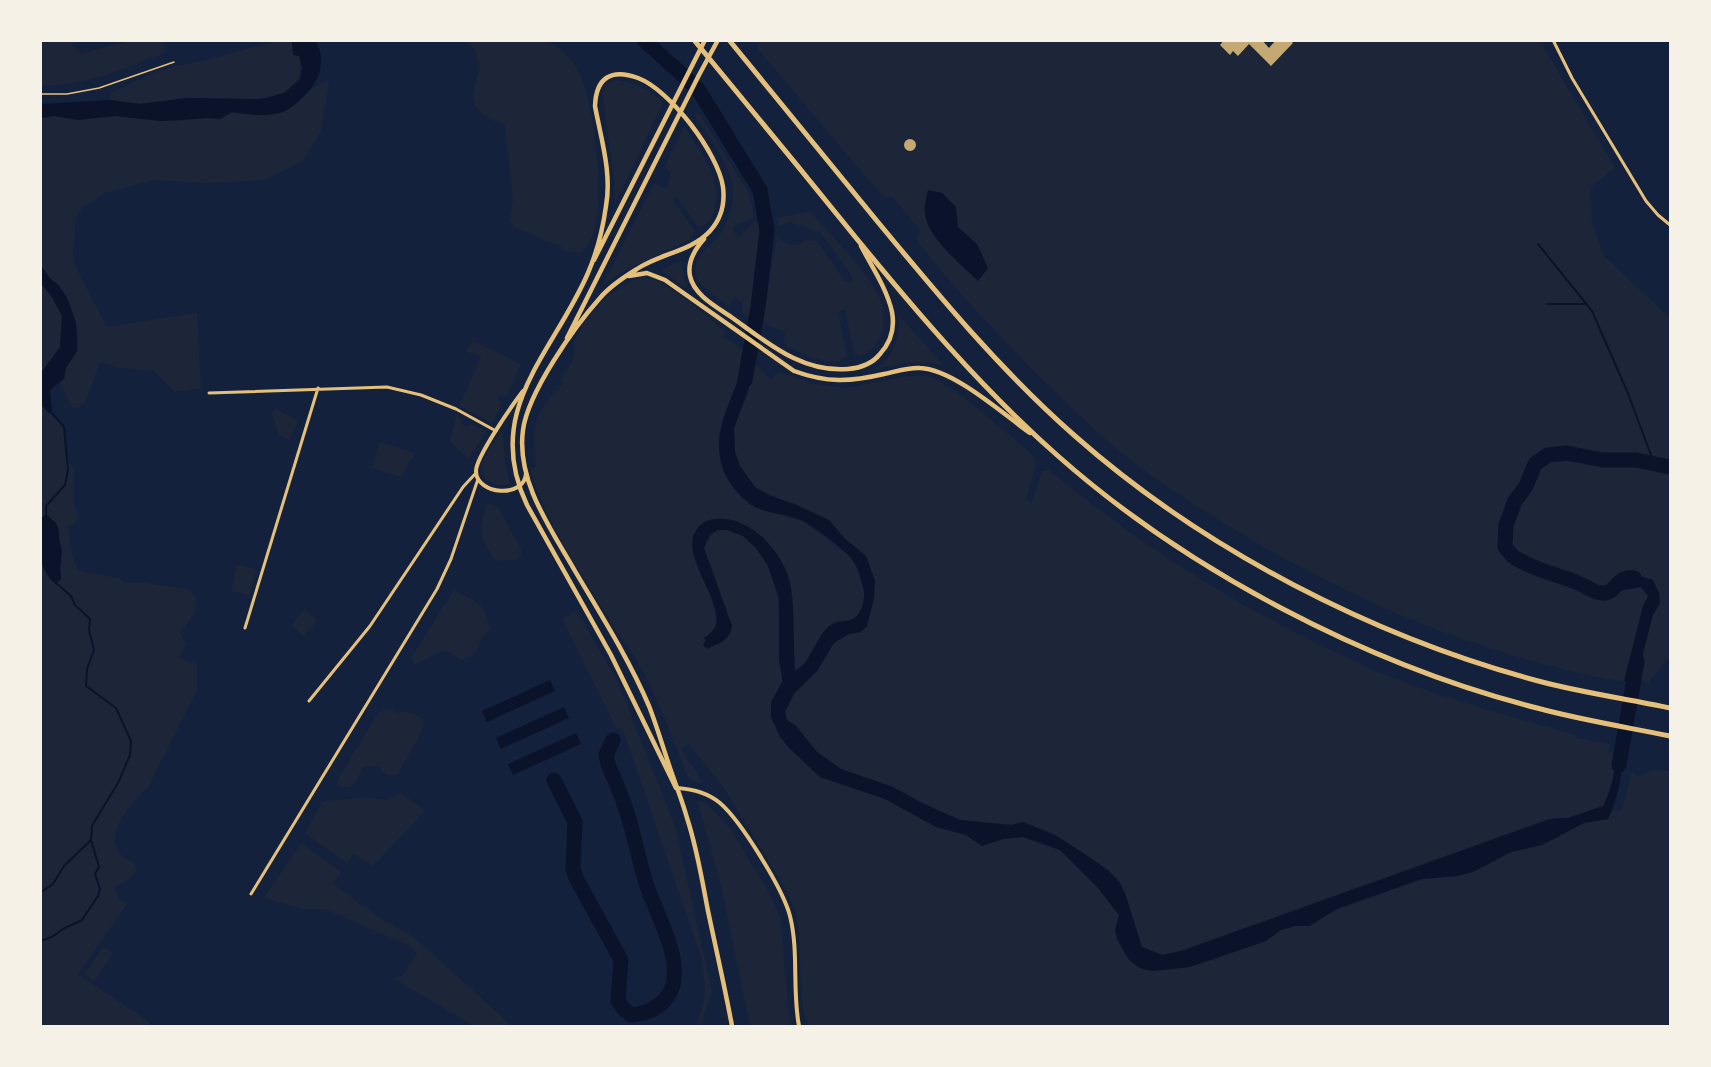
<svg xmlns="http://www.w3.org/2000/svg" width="1711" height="1067" viewBox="0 0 1711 1067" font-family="'DejaVu Sans',sans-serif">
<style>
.green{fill:#1d2539}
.water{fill:#0b132b}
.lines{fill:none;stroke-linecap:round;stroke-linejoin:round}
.stream{stroke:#0b132b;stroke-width:2}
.river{stroke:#0b132b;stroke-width:15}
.building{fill:#c6a872}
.service{stroke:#e5c07b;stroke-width:1.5}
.minor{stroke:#e5c07b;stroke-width:3}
.tertiary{stroke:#e5c07b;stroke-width:4}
.secondary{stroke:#e5c07b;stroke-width:4.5}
.trunk{stroke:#e5c07b;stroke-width:5}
</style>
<rect width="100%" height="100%" fill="#14213d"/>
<!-- green -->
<path class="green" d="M163 40 165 48 163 54C146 59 131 67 114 72 90 81 66 85 41 86V41H78L72 45 81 54 129 41Z
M759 40 1540 41 1615 168 1590 188 1592 223 1604 256 1670 318V656L1648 683C1640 681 1633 681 1625 681 1607 680 1581 674 1563 669 1437 638 1317 583 1208 513 1175 492 1142 470 1112 445 1087 424 1064 400 1040 377 996 333 954 289 916 239L920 230 892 196 885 198 866 177 758 49Z
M277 41H292L293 55 299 56C313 115 221 96 187 98 172 99 157 103 142 104 132 104 120 101 110 100V93L156 72 175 66 203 61Z
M468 41C482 40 542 37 551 43 562 50 573 59 579 72 594 102 614 234 580 253L566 251 560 246 515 228 510 221 513 198 505 125C486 118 467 109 475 85 477 78 480 69 479 62 477 54 473 47 468 41Z
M615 80C631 82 652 89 663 103L615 204 614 177 602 93 606 84Z
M325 82H329L321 131 304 159 291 167 265 180 206 183 155 180 104 193 80 210 76 218 73 252 75 265 107 327 197 313 201 388 175 392 153 370 119 368 100 362 86 401 78 408 72 407 60 383C65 378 63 373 66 367 69 362 75 357 77 351 82 334 71 297 58 285 51 278 44 274 41 264L40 118 54 116 78 120 115 116 160 121 183 120 207 118 220 119 232 112C254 115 280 117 298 102 307 94 313 86 325 82Z
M698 112 749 193 754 217 733 227 737 238 751 225 760 221 761 234 749 318 742 313 743 303 735 297 729 306C720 299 707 293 700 283 686 263 706 250 718 237 727 226 733 208 733 194 733 166 710 139 695 116Z
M684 126C699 151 727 183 713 214 711 220 707 224 701 226L697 225 676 197 673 200 695 231 691 239 619 274 602 286 654 183 664 188H667L671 173 665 166Z
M810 211C828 232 875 279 882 304 888 325 881 347 861 356L854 353 845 310 838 312 847 356 841 361C819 363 801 354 783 343L786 332 770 327 763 320 777 236C784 243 789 246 799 245L805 240 817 241 845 281 852 282V276L821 233 790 222 779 226 777 218Z
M681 261 686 288 661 270Z
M644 277C669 281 705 316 726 332L723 336 746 352 740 379 730 399 718 437 723 471 755 507 804 522 851 557 858 571 865 592 862 606 857 616 848 621 839 620 811 651 806 662 795 671 791 586 764 537 709 520 693 553C699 568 718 609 716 624 716 630 709 634 704 638L706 640 703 644 732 626 704 548C708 528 728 526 743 536 754 544 764 557 769 569 783 600 777 627 779 659 779 666 784 675 782 682 781 689 774 696 771 702L780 737 820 777 885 799 936 827 966 835 982 846 1003 839 1023 837 1060 850 1098 888 1119 915 1115 930 1123 952 1129 960 1140 968 1152 971 1190 967 1266 941 1280 930 1295 926H1309L1337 909 1422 879 1457 876 1473 872 1511 852 1542 845 1584 823 1607 819 1612 811 1622 810 1632 771 1639 777 1652 770 1670 771V1026H809L803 1010 798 926 796 913 787 891 724 788 689 744 681 749 702 781 699 784 688 777C670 734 649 669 619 635 587 582 548 529 530 469L536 466C534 450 532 430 539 414 543 406 550 398 555 390L558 391 563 383 560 381C564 373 572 364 574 356 575 352 573 347 574 343 585 314 614 284 644 277Z
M40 283 52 297 62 316 60 347 41 373Z
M899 315 944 366C920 359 897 364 874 370 876 367 881 365 885 361 897 348 900 332 899 315Z
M473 341 521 364 507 396 500 395 498 400 503 402 492 423 459 406 481 357 466 351Z
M754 364 771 379 778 372 811 383 846 388 903 377 920 375 932 377 960 394 1031 453 1036 465 1026 500 1032 502 1042 471 1049 470C1147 551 1253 617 1369 668 1436 697 1506 715 1576 735V738L1609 744V753L1613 751 1617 745C1616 767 1613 786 1604 806L1568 818 1549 819 1181 951 1162 955 1142 947 1125 893 1120 883 1109 871 1086 855 1055 835 1023 822 1011 825 960 820 922 803 893 787 841 769 817 752 796 726 787 720 785 712 794 694 817 671 834 643 849 634 861 632 875 581 866 556 844 538 829 520 769 495 755 487 740 466 735 452 734 428 748 391Z
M41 404 49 413 51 412C70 428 64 441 68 462L74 468V503L78 517 75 524 68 526 71 550 77 569 87 573 120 578 126 583H145L187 589C207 601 190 620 180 632L186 644 180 658 197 664V690L148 787C129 804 93 847 133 862L137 871 130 878 114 887 120 900 128 903 78 974 150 1022 148 1026H41L40 561 50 580 61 579C60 569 62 560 62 550 62 545 59 541 59 536 57 524 55 520 42 518L41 524Z
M275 408 298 421 289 440 278 434 272 413Z
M457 414 462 421 461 424 468 427 469 424 486 431 469 459 450 442Z
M502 431 506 467 510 484C496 488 479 482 483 463 485 453 496 439 502 431Z
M380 442 415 453 401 477 372 468Z
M491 504 498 507 522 552 518 559C510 562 504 559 496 561 479 536 478 535 486 505Z
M237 565 256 569 250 595 231 591Z
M454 590 471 599 484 609C485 617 489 622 490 630L480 640C479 652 472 657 461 660 457 658 452 653 448 652 437 648 425 662 415 664L411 658Z
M305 609 317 621 304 636 291 625Z
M576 610 616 678 675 826 712 991 702 1022 696 1026C707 998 706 988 701 957L624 733 615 726 562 619Z
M384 710H392L398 713 405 711 419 716 424 722 419 737 397 774C387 777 384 775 379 766L363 767 356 782 350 787H342L337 782 340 776 378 713Z
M401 793 425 811 373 866 354 854 347 863 305 833 323 801 366 798 388 800Z
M697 800 705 802 730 828 772 898 780 917 790 1026H750L721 885Z
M301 843 341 872 333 884 386 922 414 937 512 1026H474L394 979 404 974 417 953 408 945 325 909H304L264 898Z
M103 947 113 953 94 982 84 975Z"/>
<!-- water -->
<path class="water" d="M292 41H316C327 62 319 83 302 98 297 103 290 109 283 112 267 117 249 115 232 112L220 119 207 118 183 120 160 121 115 116 78 120 54 116 41 118V104L110 100 140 104 186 98 262 99 284 93 300 79 302 68 299 56 293 55Z
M928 190 942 193 956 207 958 227 977 244 988 268 978 281C961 264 928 239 925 214 924 206 926 198 928 190Z
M40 264 51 280 58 284 67 298 76 323 77 351 66 368 64 379 50 390 52 410 49 413 41 404V373L60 347 62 316 52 297 41 283Z
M744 360 754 364 748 391 734 428 735 452 740 466 755 487 769 495 797 505 829 520 844 538 866 556 875 581 874 599 867 626 861 632 849 634 834 643 817 671 794 694 785 712 787 720 796 726 817 752 841 769 893 787 922 803 960 820 1011 825 1023 822 1055 835 1086 855 1109 871 1120 883 1125 893 1142 947 1162 955 1181 951 1550 819 1568 818 1603 806C1613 786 1616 767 1617 745L1625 746C1622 772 1619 796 1608 819L1584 823 1542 845 1511 852 1473 872 1457 876 1422 879 1337 909 1309 926H1295L1281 930 1266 941 1190 967 1152 971 1140 968 1129 960 1117 939 1115 930 1119 915 1098 888 1060 850 1023 837 1003 839 982 846 966 835 936 827 885 799 820 777 789 748 780 737 771 717V702L782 682V677L779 661V598L768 566 756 548 743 536 727 530H717L710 535 704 548 732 626C730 641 719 643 707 649L703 645 706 640 704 638C708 635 714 631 716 625 723 600 678 554 697 529 706 517 722 517 735 521 762 529 787 560 791 588 795 615 793 644 795 671 810 664 815 640 827 628 838 618 848 624 856 617 863 611 866 595 863 587 860 577 858 566 851 558 844 549 813 526 803 521 788 514 770 514 755 507 743 501 727 482 723 469 709 430 736 396 744 360Z
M46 514 56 523 59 530V538L62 552 60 567 61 579 56 584C37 569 40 547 41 524L42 518Z
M1633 574 1653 580 1659 593 1660 603 1653 615 1636 680 1624 681 1643 606 1648 596 1641 587 1619 591 1616 580Z
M550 680 555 691 487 722 482 711Z
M564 707 569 718 501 749 496 738Z
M576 733 581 744 513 775 508 764Z"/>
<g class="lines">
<!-- stream -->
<path class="stream" d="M1538 244 1592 311 1627 391 1654 463
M1547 304H1586
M46 515V506L65 485 68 470 64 427 50 411
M40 893 53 884 64 866 91 840 92 826 119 781 130 755 131 741 116 708 86 686 87 669 94 650 89 630 90 619 75 605 71 596 56 583
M40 941 52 937 63 929 82 920 98 896 100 889 95 874 99 867 91 840"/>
<!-- river -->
<path class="river" d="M644 40 698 89 760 190 767 230 758 307 745 380
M1634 578C1617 574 1616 595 1602 593 1594 593 1585 585 1576 582 1558 575 1536 570 1519 560 1513 558 1509 552 1505 547L1506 525 1515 501 1526 486 1535 464 1548 455 1567 453 1602 460H1636L1670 467
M1619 765 1637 661
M554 780 575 822 573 869 576 878 621 960 618 1001 624 1009 631 1015C651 1013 667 1005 673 985 681 954 655 912 646 883 639 861 635 838 628 816 623 798 615 781 608 764L606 755 613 740"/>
</g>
<!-- building -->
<path class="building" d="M1224 40H1262L1269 48 1276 40H1290L1293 43 1271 66 1249 44 1238 56 1233 51 1230 55 1220 45Z
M904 145a6 6 0 1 1 12 0a6 6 0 1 1-12 0Z"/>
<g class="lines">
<!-- service -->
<path class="service" d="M40 94H67L99 88 174 62"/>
<!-- minor -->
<path class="minor" d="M1553 40 1572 78 1646 201 1658 215 1670 225
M209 393 387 387 421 395 456 409 496 431
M245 628 318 388
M309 701 370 626 463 487 476 473
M251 894 437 589 451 559 478 479"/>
<!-- tertiary -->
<path class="tertiary" d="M523 391C513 404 476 457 476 471 476 495 525 499 526 473
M677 788C692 789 708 793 720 803 741 821 783 889 790 916 799 952 792 990 799 1026"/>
<!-- secondary -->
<path class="secondary" d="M704 239C695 249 687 261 690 276 694 296 719 308 734 319 769 344 803 373 848 369 860 368 872 364 880 354 891 342 895 328 892 312 887 289 872 267 861 246
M594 260 705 40
M629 276 647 273 665 280 794 371C827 383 850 382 884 374 895 372 908 367 920 368 953 369 1003 414 1030 433
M567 338 699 75 718 40
M676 788 611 655 527 505C482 410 553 354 588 273 597 252 603 228 606 206 612 173 601 139 595 106 596 78 611 68 638 78 670 90 718 153 723 187 725 203 721 219 710 231 692 251 659 254 637 269 624 277 610 286 600 298 575 326 528 392 523 430 516 481 551 529 575 571 601 615 629 659 649 706 656 724 662 744 668 762 674 781 682 799 687 818 697 848 702 880 708 911 716 949 725 988 732 1026"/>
<!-- trunk -->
<path class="trunk" d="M694 40C746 103 797 165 848 228 913 308 980 387 1058 456 1188 571 1368 665 1537 708 1581 720 1626 727 1670 736
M729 40C779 101 828 161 877 221 939 296 1001 371 1075 436 1204 550 1375 638 1542 682 1584 693 1628 699 1670 708"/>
</g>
<!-- border -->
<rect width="1711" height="1067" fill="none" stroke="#f6f1e7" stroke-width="84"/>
</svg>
